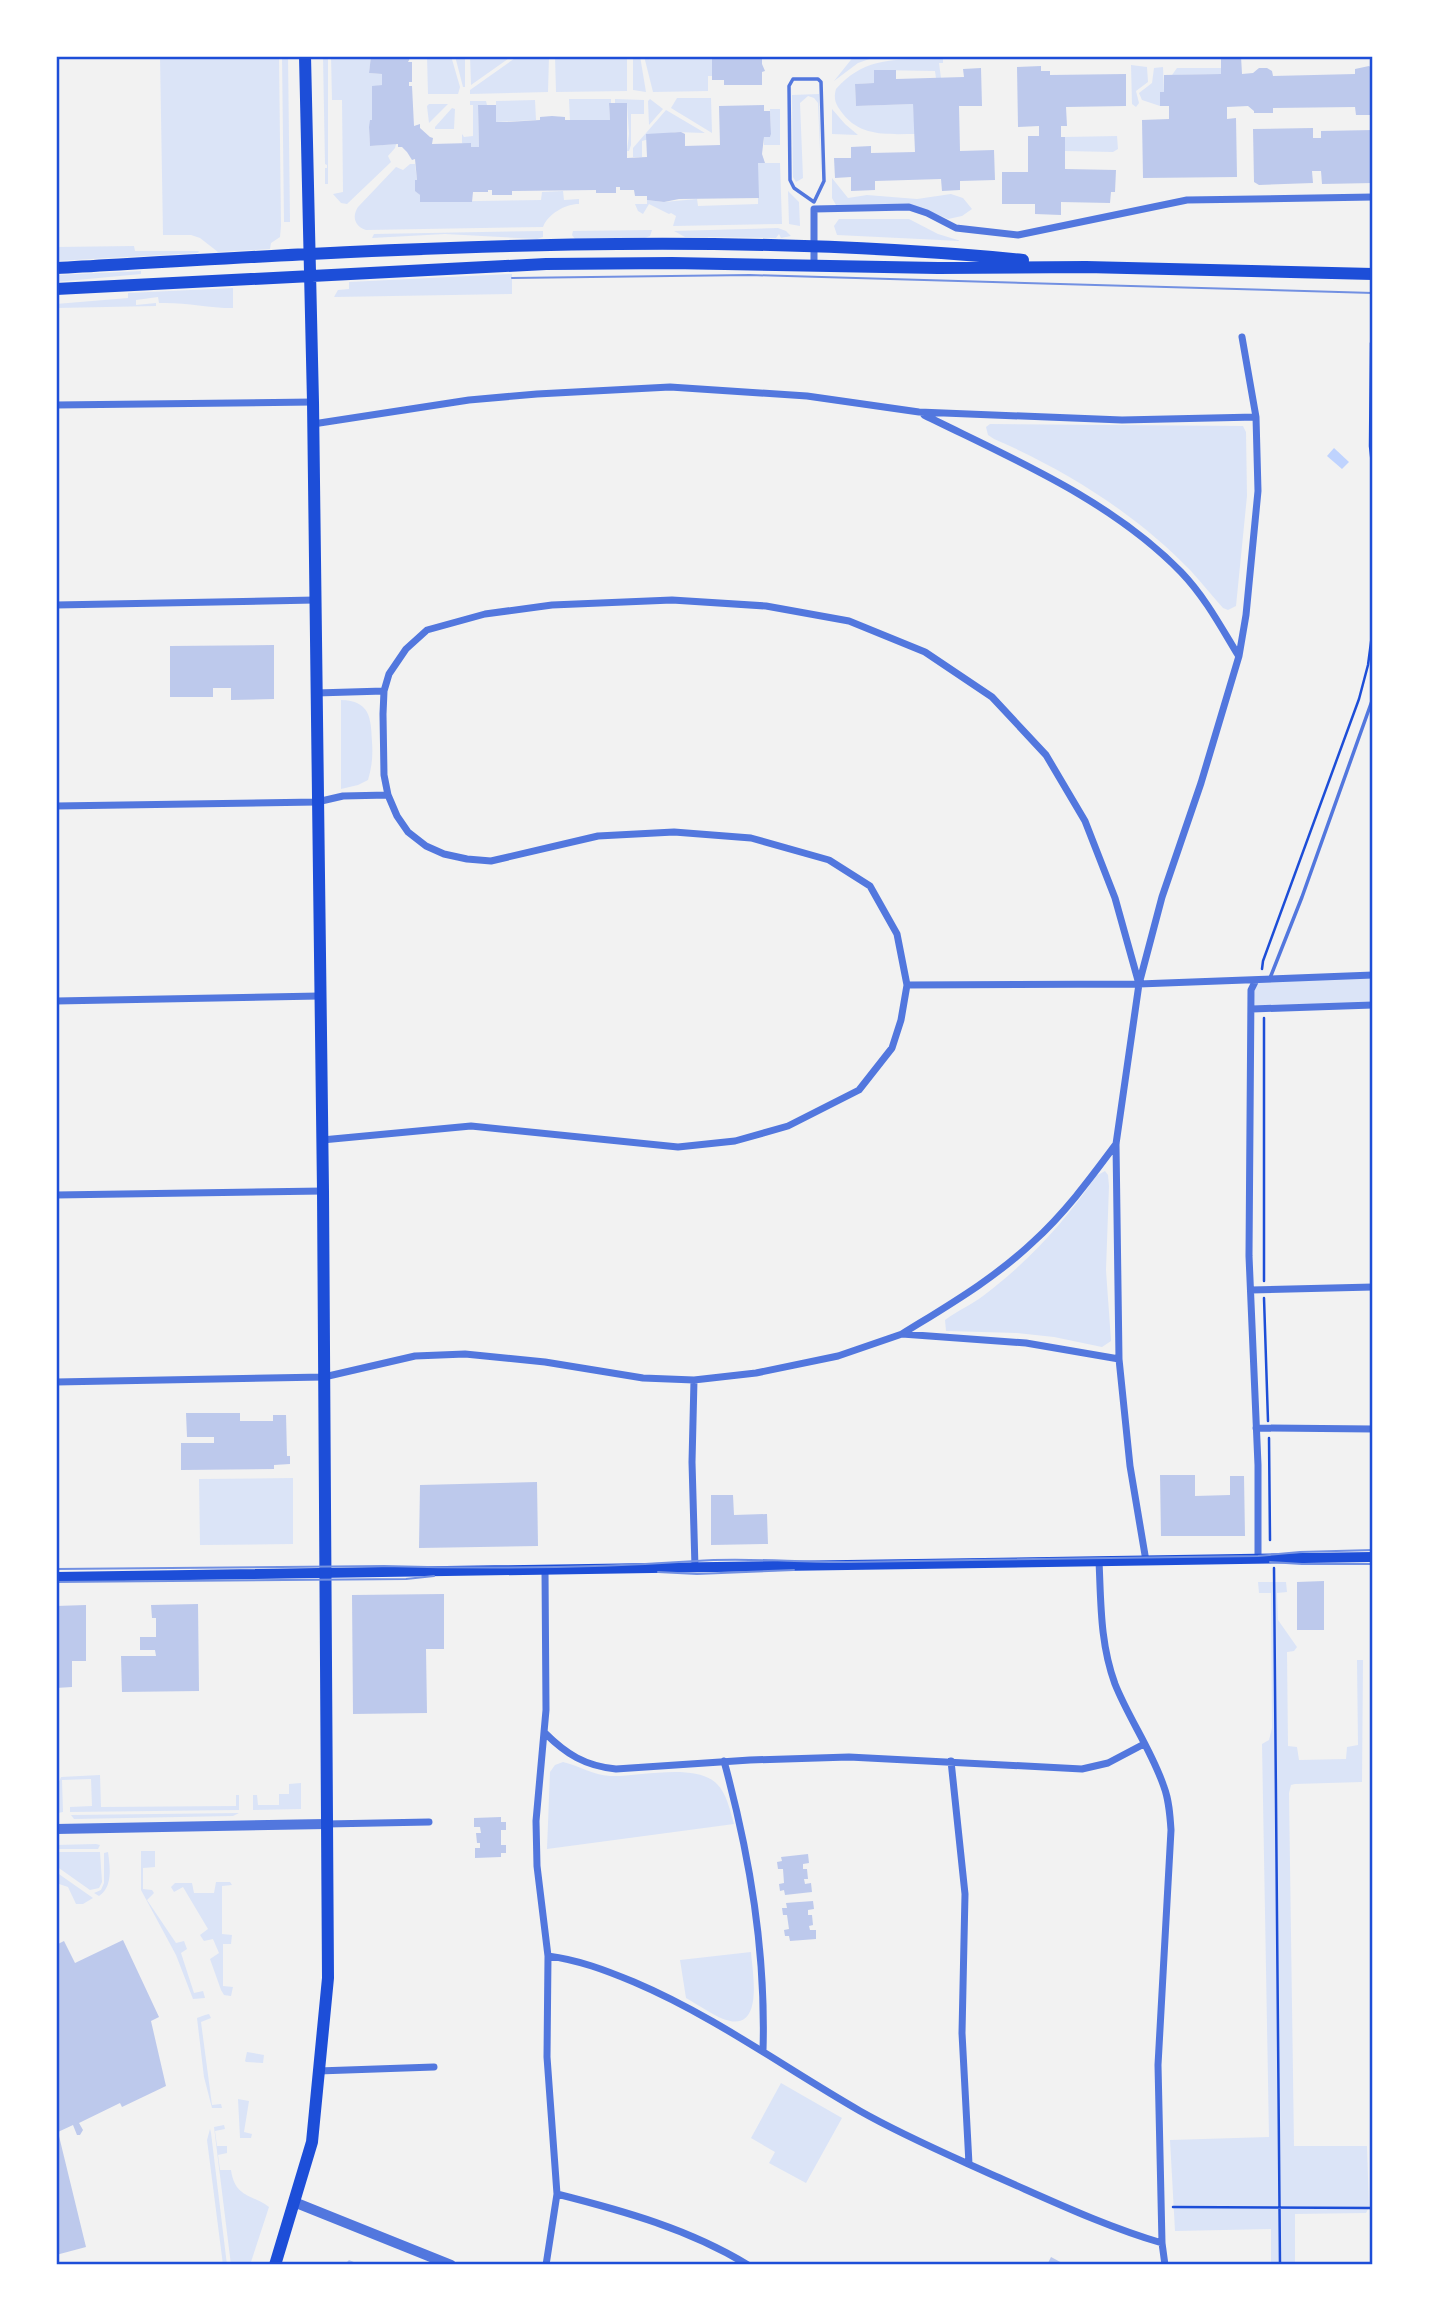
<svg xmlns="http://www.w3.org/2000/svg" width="1429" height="2321" viewBox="0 0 1429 2321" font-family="Inter,sans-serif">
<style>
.green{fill:#dbe4f7}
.water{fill:#bfd3fe}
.building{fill:#bdc9ec}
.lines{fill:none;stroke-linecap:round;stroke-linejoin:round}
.path{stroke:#1d4ed8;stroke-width:2.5}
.service{stroke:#5277de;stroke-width:3.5}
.minor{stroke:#5277de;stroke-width:7}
.tertiary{stroke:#5277de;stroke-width:10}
.secondary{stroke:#1d4ed8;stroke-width:10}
.primary{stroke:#1d4ed8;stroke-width:12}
.tram{stroke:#7290e2;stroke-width:2}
.neatline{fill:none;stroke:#1d4ed8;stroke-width:2.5}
</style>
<rect width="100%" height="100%" fill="#f2f2f2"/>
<!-- green -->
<path class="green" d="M160 56H279L281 226 280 237 271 243 270 249 218 252 200 238 191 235H163Z
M282 56H288L290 222H284Z
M323 56H328V184H325V168H327V165L325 164Z
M331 56H371L369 73 382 74V85L372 87V120L369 127 370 146 396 144 395 148 388 156 391 162 347 204 341 203 333 194 343 192 342 100H332Z
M427 56H451L460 87 458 94H428Z
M455 56H465V87H463Z
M470 56H512L471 85Z
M518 56H549L548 92 470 94V90Z
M555 56H627V91L556 92Z
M633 56H640L646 92 633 90Z
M644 56H649L650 61V56H712V76H708V91L653 92Z
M854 56H878L858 63 834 81Z
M943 59V63H939L941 78H936L935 71 874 70V83L855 84 856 106 913 104 915 134C888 134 861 137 843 114 836 105 833 100 836 89 866 54 902 60 943 59Z
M1131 65 1147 67 1148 82 1136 91 1139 103 1136 107 1132 104Z
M1163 67 1164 92H1160V106L1142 100 1139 93 1152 83 1154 68Z
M1177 68H1221V74L1172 75Z
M819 94 821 174 818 103 814 98 808 96 800 103 803 178 796 182 793 177 792 95Z
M677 98H711L712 133 671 108Z
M569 99H611V103L609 104 610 120H570Z
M615 99 644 100V114H631V145L629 151H627L629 134 627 103H615Z
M650 99 663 109 649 125 648 101Z
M535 100 536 120 496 122V101Z
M470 101H486L487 105 478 106 479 147H471L462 143V134L464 137 473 136V105H470Z
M429 104H448L429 123 427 106Z
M452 108 455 109 454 129H435V127Z
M770 109H780V145H764V137H770L771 133Z
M832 109 845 124 858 135 832 134Z
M666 110 705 133 675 132 642 141V157H633V148Z
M1117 136 1118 149 1113 152 1065 151V137Z
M758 163H780L782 224 673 226 676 216 671 213 669 214 649 204 643 214 638 211 635 204H647V200L664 202 697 199 698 206 758 204Z
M410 164H415L417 180H415V190L420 195V202L541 200 542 192 563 191 564 200 579 199V204C565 204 548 214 543 227L366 230C354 226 352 216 358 207L396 167 403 170Z
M832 178 848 198 867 195 917 199 951 194 963 198 972 209 962 216 948 219 919 207 906 204 836 205 832 198Z
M788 191 799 202 800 226 789 224Z
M839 219H909L938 234 961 241 837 235 834 226Z
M778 228 786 231 791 236 781 238 779 234 776 238 685 237 674 231Z
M652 230 650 236 645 238 575 239 572 235 573 231Z
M543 231V237L537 239 445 234 372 238 374 234Z
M134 246 135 251H199L198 253 56 261V247Z
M141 271V274L56 282V275Z
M512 274V294L334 297 338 290 349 289V282Z
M233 288V308C207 308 185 302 159 303L158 297 136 300V305L156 303V306L56 308V304L128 298V293Z
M990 424 1243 426 1246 432 1247 496 1236 606 1228 610 1223 608C1212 596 1202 583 1191 571 1136 514 1066 470 994 439L988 435 986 427Z
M341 700C370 701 371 717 372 742 373 756 372 766 368 780L358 785 341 789Z
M1373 975V1005L1252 1009 1256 980Z
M1105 1171 1108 1175 1109 1186 1106 1270 1111 1341 1102 1347 1054 1337 1017 1333 946 1331 945 1320C957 1311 971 1305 983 1296 1027 1263 1065 1222 1096 1176Z
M293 1478V1544L200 1545 199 1479Z
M1258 1582H1286L1287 1592 1277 1593 1278 1620 1297 1647 1294 1651 1287 1652 1288 1746 1297 1747 1299 1760 1346 1759 1347 1747 1358 1745 1357 1660H1363L1362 1782 1295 1784 1291 1785 1289 1793 1294 2146H1367L1369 2207 1366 2213 1295 2214V2265H1271V2229L1175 2231 1170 2140 1269 2137 1262 1744 1269 1740 1272 1728 1271 1593H1259Z
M563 1762C580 1766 593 1775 610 1776 638 1777 696 1762 717 1784 727 1794 730 1811 734 1824L547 1849 550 1772 555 1765Z
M100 1775 101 1807 236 1806V1795H239V1810L70 1812V1807L92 1806 91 1779 62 1780 63 1812 58 1813V1784L61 1777Z
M301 1783V1809L253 1810V1795H257L258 1805H279V1794H289V1784Z
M239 1813 233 1816 74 1819 71 1815Z
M56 1845 96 1844 100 1845 98 1849H56Z
M141 1851H155V1867L143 1868V1889L152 1890 154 1893 147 1900 176 1943 184 1941 187 1949 181 1953 194 1993 203 1991 205 1998 193 1999 176 1955 141 1890Z
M56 1852H100L102 1882 99 1888 90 1890 56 1866Z
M108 1852C110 1867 113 1887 99 1896L94 1893 101 1890 104 1883V1853Z
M56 1872 93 1898 83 1904H76L68 1887 56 1883Z
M216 1882H230L232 1885 222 1886V1934L232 1935 231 1944H223V1986L233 1987 231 1996 224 1995 221 1990 210 1959 219 1953 213 1939 204 1941 200 1935 208 1929 183 1887 174 1892 171 1887 175 1883H192L194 1893H214Z
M751 1952C752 1969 764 2028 730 2021 716 2018 699 2005 686 1998L680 1960Z
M205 2015 209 2014 211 2018 201 2022 212 2105 221 2104 222 2108H212L204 2077 197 2018Z
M247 2052 264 2055 263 2063 246 2062 245 2061Z
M781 2083 842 2118 806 2183 769 2163 775 2152 751 2138Z
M238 2099 249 2101 244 2132 252 2134 251 2138H240Z
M224 2125 225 2129 215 2131 217 2146H227V2153L218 2155 220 2170H231C235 2198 252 2194 269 2207L250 2265H231L214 2127Z
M210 2129 211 2133 227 2265H223L207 2140Z"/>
<!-- water -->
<path class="water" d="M1334 448 1349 462 1342 469 1327 456Z"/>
<!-- building -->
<path class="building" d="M371 56H411L408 62H412V82H409V86H412L414 126 420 124V128L430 137 433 138 432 144 471 143V147H479L478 105H496V122H507L540 120V117L552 116 565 117V120H610L609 103H627V158L647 157 646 134 681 132 685 134V146L720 145 719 106 764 105V111H770L771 134 770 137H764L762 154 765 163H758L759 198 679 199 664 202 647 200V196H635L634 190H620V187H616V193H596V190L512 191V195H492V190H488V192H473L472 202H420V195L415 191V180H417L415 159 412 160 407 152 402 147H398V144L370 146 369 127 370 120H372V86L382 85V74L369 73Z
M712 56H762V64L765 71 762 72V85H724V80H712Z
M1221 56H1241L1242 74 1253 73 1259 68H1267L1272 71 1273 76 1355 74V69L1369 66 1373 69V115H1356L1355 107 1273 108V113H1254V111L1248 106 1227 107V119L1236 118 1237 177 1143 178 1142 120 1169 119V106H1160V92H1164V75L1221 74Z
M1041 66V71H1050V75L1126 74V106L1066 107 1067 126H1061V137H1065V169L1116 170 1115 192H1111L1110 203 1061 202V215L1035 214V204H1002V172H1028V136H1039V126L1018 127 1017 67Z
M981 68 982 106H959L960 151 994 150 995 180 960 181V190L942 191 941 179 875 181V190L851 191V177L835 178 834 158H851V147L871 146V153L915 152 913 104 856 106 855 84 874 83V70H896V79L964 77 963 69Z
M1313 128V138H1321V131L1373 130V183L1322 184 1321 171H1312L1313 183 1259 185 1254 182 1253 129Z
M274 645V699L231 700V688H213V697H170V646Z
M186 1413H240V1421H273V1415H286L287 1456H290V1464L274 1465V1469L181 1470V1443H214V1437H187Z
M1160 1475H1195V1496L1230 1495V1476H1244L1245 1536H1161Z
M537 1482 538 1546 419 1548 420 1485Z
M711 1495H733L734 1515 767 1514 768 1544 711 1545Z
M1324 1581V1630H1297V1582Z
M444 1594V1649H426L427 1713 353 1714 352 1595Z
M198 1604 199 1691 122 1692 121 1656H156L155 1650H140V1637H156V1618H152L151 1605Z
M86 1605V1661H72V1687L56 1688V1606Z
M501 1817V1822H506V1830H501V1845H506V1853H501V1857L475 1858V1848H480V1843H477L476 1833H481L480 1827H474V1818Z
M808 1854 809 1863 803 1864V1869H807L808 1879H804L805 1884 811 1883 812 1892 785 1895 784 1890 780 1891 779 1884 784 1883 783 1869H778L777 1862 782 1861 781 1857Z
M813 1901 814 1909 808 1910V1915H812L813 1925 809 1926 810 1930H816V1939L790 1941 789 1936H785L784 1930 789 1929 787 1915H783L782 1908H787L786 1903Z
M123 1940 159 2017 151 2021 166 2086 122 2107 120 2103 79 2123 83 2130 80 2135H77L73 2125 58 2132 86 2247 56 2255V1945L64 1941 75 1963Z
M1051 2257 1066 2265H1047Z
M349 2260 361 2265H344Z"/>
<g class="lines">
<!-- path -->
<path class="path" d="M1372 326 1373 321
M1371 343 1370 446 1373 474
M1262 969 1263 961 1359 699 1368 665 1373 627
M1264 1281V1018
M1264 1298 1268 1421
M1269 1438 1270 1540
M1274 1568 1280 2265
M1173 2207 1373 2208"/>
<!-- service -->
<path class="service" d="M793 79H818L821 82 824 181 814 202 794 188 790 180 789 86Z
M1270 978 1302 897 1373 698"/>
<!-- minor -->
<path class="minor" d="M814 264V209L909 207 927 213 956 228 1018 235 1187 200 1373 197
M56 405 313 402
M924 415C1013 459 1111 500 1181 572 1205 597 1221 627 1238 655
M313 424 469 400 537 394 670 387 807 396 919 412 1122 420 1256 417
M56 605 315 600
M316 693 384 691
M56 806 317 802 343 796 388 795
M1256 980 1251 990 1249 1256 1258 1465V1559
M907 985 1139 984 1373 975
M56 1001 319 996
M1252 1009 1373 1005
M322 1140 471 1126 678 1147 735 1141 788 1126 859 1090 892 1048 901 1020 907 985 897 934 870 886 829 860 751 838 674 832 598 836 491 861 467 859 444 854 426 846 408 832 397 816 388 795 384 775 383 714 384 691 389 674 406 649 427 630 485 614 552 605 672 600 766 606 849 621 925 652 992 697 1046 755 1085 821 1115 898 1139 984
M56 1195 323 1191
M1251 1290 1373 1287
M902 1334C947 1306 994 1279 1033 1242 1065 1213 1090 1179 1116 1144
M694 1380 692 1462 695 1567
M56 1382 324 1377 415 1356 465 1354 545 1362 643 1378 694 1380 756 1373 838 1356 902 1334 1026 1343 1119 1359
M1256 1428 1373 1429
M1099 1561C1101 1603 1100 1643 1115 1684 1129 1719 1152 1751 1164 1787 1169 1800 1170 1815 1171 1830L1158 2065 1162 2243 1165 2265
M1146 1561 1130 1466 1119 1359 1116 1144 1139 984 1162 897 1201 783 1239 656 1246 615 1258 491 1256 417 1242 337
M545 1570 546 1710 536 1821 537 1866 548 1956 547 2057 557 2194 546 2265
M545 1733C566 1754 585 1766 616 1769L750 1760 849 1757 1082 1769 1108 1763 1144 1744
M724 1761C750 1857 766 1952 763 2051
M951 1761 965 1894 962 2033 969 2164
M326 1824 429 1822
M548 1956C579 1960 605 1970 634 1982 714 2016 785 2068 860 2111 904 2136 949 2155 995 2176 1050 2200 1104 2226 1162 2243
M318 2071 434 2067
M557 2194C624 2211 689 2229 748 2265"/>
<!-- tertiary -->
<path class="tertiary" d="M56 1829 326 1824
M294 2202 451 2265"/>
<!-- secondary -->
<path class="secondary" d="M56 1577 1373 1557"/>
<!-- primary -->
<path class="primary" d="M56 268C377 250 702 228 1023 260
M56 289 546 264 672 263 938 268 1086 267 1373 274
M275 2265 312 2142 328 1978 323 1191 313 402 305 56"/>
<!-- tram -->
<path class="tram" d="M512 278 750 275 1373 293
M1270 1562 1302 1564H1373
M56 1569 384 1566C488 1569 592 1568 696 1561 747 1557 799 1563 850 1562 986 1560 1122 1557 1258 1556L1300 1552 1373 1550
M658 1572 697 1574 794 1570
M56 1582 406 1579 434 1576"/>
</g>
<!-- border -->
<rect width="1429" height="2321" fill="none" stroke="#ffffff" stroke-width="116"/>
<rect x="58" y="58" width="1313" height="2205" class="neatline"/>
</svg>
